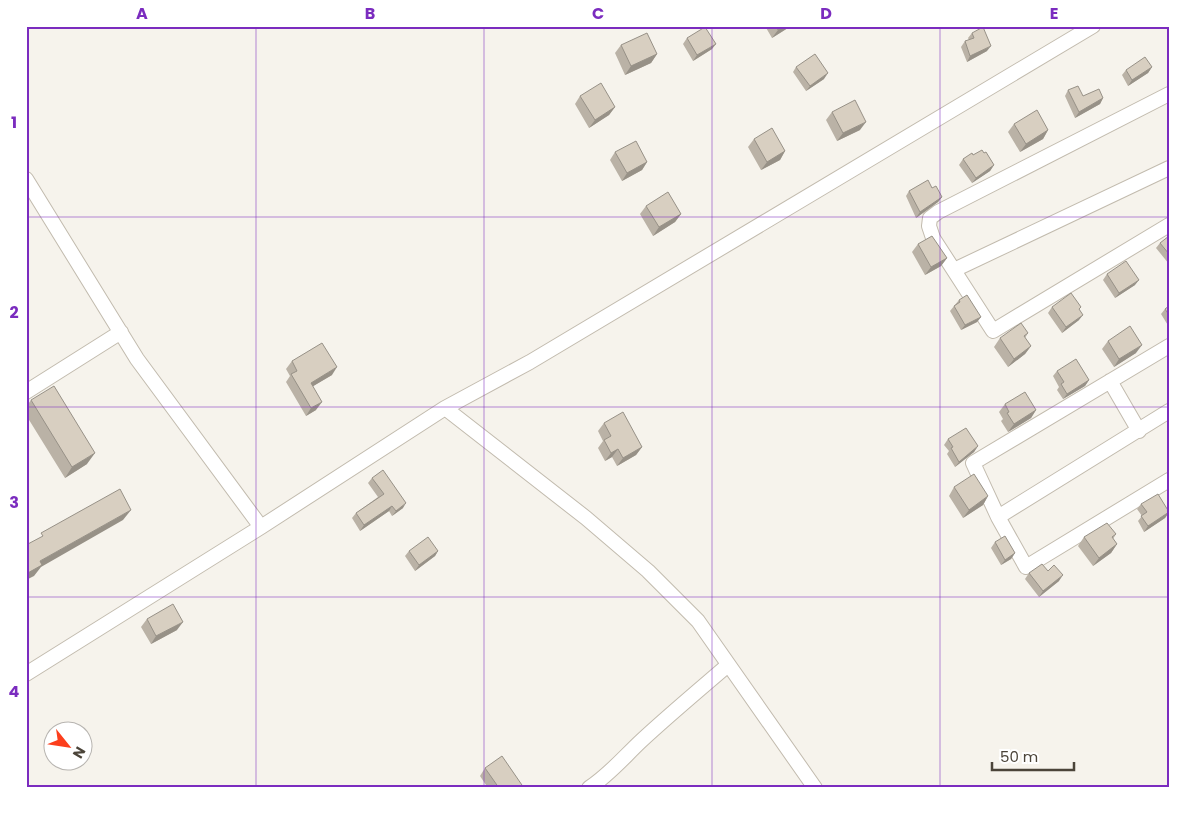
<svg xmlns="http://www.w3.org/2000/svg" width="1195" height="814" viewBox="0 0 1195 814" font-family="Poppins,sans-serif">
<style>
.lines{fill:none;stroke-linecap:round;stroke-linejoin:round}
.minor-casing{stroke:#c2bbae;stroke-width:16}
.minor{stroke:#fff;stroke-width:14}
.wall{fill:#bab2a6}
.shaded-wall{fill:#979187}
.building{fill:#d8cfc1;stroke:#979187}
.grid{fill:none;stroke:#7b2cbf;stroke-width:1;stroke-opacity:0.55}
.neatline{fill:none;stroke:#7b2cbf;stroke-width:2}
.grid-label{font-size:16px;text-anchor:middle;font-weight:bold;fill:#7b2cbf}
</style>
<rect width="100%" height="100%" fill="#f6f3ec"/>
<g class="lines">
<defs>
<path id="minor" d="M1169 94 938 212 930 218 929 226 933 238 993 331 1169 225
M26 179 137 359 261 527
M954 270 1169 168
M1169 346 973 463 998 517 1026 567 1169 480
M1110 381 1139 431
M26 392 121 332
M445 408 586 518 648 571 698 621 815 788
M998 517 1169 411
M26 674 261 527 445 408 530 362 1093 26
M589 788C609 775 624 757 641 741 669 715 699 690 728 665"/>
</defs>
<!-- minor casing -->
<use href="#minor" class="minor-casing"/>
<!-- minor -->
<use href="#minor" class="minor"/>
</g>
<!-- wall -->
<path class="wall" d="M765 26H791L772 38Z
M972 33 987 51 967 62 961 47 965 41 969 40 968 38Z
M687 38 712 49 693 61 683 44Z
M621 45 657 54 651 63 625 75 615 53Z
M796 67 824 79 806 91 793 72Z
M1152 67 1148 73 1128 86 1122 75 1126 70Z
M1068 90 1083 96 1103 98 1100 104 1075 118 1065 96Z
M580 96 615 107 609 115 589 128 575 104Z
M832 112 860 130 837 141 826 120Z
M1014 124 1048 130 1043 139 1020 152 1008 132Z
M754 139 785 151 780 160 761 170 748 147Z
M615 152 647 162 642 170 622 181 610 160Z
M973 155 994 165 990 171 972 183 959 165 963 159Z
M932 188 942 197 938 202 916 218 906 196 909 191Z
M646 206 681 214 675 222 653 236 640 214Z
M1169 236V264L1156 248 1160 243Z
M918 244 947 258 941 266 925 275 912 252Z
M1107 274 1135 285 1115 298 1103 280Z
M959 300 981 317 977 322 961 330 950 311Z
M1169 306V327L1161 314 1165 309Z
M1052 307 1079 310V320L1062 333 1048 313Z
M1028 333 1025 338 1031 346 1025 354 1008 367 994 347 1000 338Z
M1108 341 1136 353 1114 367 1102 349Z
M292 361 332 375 313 386 316 410 306 416 286 382 290 376 286 369Z
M1057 371 1089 380 1085 386 1063 399 1057 390 1059 387 1053 376Z
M31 400 87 464 65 478 26 415V407Z
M1005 404 1036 410 1031 418 1008 432 1001 421 1003 419 999 412Z
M604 423 642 447 636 455 617 466 612 457 605 461 598 448 603 441 598 431Z
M948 439 978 446 974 452 955 467 947 454 949 451 944 445Z
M372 478 403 508 392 516 389 511 360 531 352 518 356 513 378 497 368 483Z
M954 487 988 496 983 505 963 518 949 496Z
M1141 504 1169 513 1165 518 1144 532 1138 521 1142 516 1137 509Z
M1116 534 1113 539 1117 544 1111 553 1093 566 1078 546 1084 537Z
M995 542 1015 553 1011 559 1001 565 991 548Z
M409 551H438L435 556 415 571 405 556Z
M1048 571 1059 581 1039 597 1025 579 1029 573Z
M147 619 177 630 151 644 141 627Z
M485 768 524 788H488L480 776Z"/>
<!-- shaded-wall -->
<path class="shaded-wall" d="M784 26H791L772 38 778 30Z
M716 44 712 49 693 61 697 55Z
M991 46 987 51 967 62 970 56Z
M657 54 651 63 625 75 631 66Z
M1152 67 1148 73 1128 86 1132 80Z
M828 73 824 79 806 91 810 86Z
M1103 98 1100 104 1075 118 1079 112Z
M615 107 609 115 589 128 595 120Z
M866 122 860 130 837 141 843 133Z
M1048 130 1043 139 1020 152 1026 144Z
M785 151 780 160 761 170 767 162Z
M647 162 642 170 622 181 627 173Z
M994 165 990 171 972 183 976 178Z
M942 197 938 202 916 218 920 212Z
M681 214 675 222 653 236 659 227Z
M947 258 941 266 925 275 931 267Z
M1139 280 1135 285 1115 298 1119 293Z
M1083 315 1079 320 1062 333 1066 327Z
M981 317 977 322 961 330 965 325Z
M1142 345 1136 353 1114 367 1119 359Z
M1031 346 1025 354 1008 367 1014 359Z
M337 367 332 375 305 391 311 383Z
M1089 380 1085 386 1063 399 1067 394Z
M322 402 316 410 306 416 311 408Z
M1036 410 1031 418 1008 432 1014 424Z
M978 446 974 452 955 467 959 462Z
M642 447 636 455 617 466 623 458Z
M618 449 612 457 605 461 611 453Z
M95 453 87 464 65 478 72 467Z
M988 496 983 505 963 518 969 510Z
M406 503 403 508 392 516 396 511Z
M392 506 389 511 360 531 364 525Z
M131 510 123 520 41 567 34 576 26 580V574L40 561Z
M1169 512 1165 518 1144 532 1148 526Z
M1117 544 1111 553 1093 566 1099 558Z
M438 551 435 556 415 571 419 565Z
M1015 553 1011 559 1001 565 1005 560Z
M1063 575 1059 581 1039 597 1043 591Z
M183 622 177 630 151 644 156 636Z"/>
<!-- building -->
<path class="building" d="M776 26H784L778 30Z
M705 27 716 44 697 55 687 38Z
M983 27 991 46 970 56 965 41 974 38 972 33Z
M647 33 657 54 631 66 621 45Z
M815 54 828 73 810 86 796 67Z
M1145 57 1152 67 1132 80 1126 70Z
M601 83 615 107 595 120 580 96Z
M1078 86 1083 96 1099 89 1103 98 1079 112 1068 90Z
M855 100 866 122 843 133 832 112Z
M1037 110 1048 130 1026 144 1014 124Z
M772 128 785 151 767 162 754 139Z
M636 141 647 162 627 173 615 152Z
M982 150 984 153 986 152 994 165 976 178 963 159 972 153 973 155Z
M928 180 932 188 936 186 942 197 920 212 909 191Z
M668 192 681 214 659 227 646 206Z
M932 236 947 258 931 267 918 244Z
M1169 236V254L1160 243Z
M1126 261 1139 280 1119 293 1107 274Z
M1071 293 1081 307 1079 309 1083 315 1066 327 1052 307Z
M967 295 981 317 965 325 954 306 960 302 959 300Z
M1169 306V315L1165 309Z
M1021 323 1028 333 1024 336 1031 346 1014 359 1000 338Z
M1130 326 1142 345 1119 359 1108 341Z
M322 343 337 367 311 383 322 402 311 408 291 374 297 371 292 361Z
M1076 359 1089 380 1067 394 1061 384 1064 382 1057 371Z
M54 386 95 453 72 467 31 400Z
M1025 392 1036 410 1014 424 1007 413 1009 412 1005 404Z
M623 412 642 447 623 458 618 449 611 453 604 440 611 436 604 423Z
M966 428 978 446 959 462 951 448 953 447 948 439Z
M383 470 406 503 396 511 392 506 364 525 356 513 384 494 372 478Z
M974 474 988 496 969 510 954 487Z
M120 489 131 510 40 561 42 565 26 574V545L43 536 41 533Z
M1158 494 1169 512 1148 526 1141 516 1147 512 1141 504Z
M1107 523 1116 534 1112 537 1117 544 1099 558 1084 537Z
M1005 536 1015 553 1005 560 995 542Z
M428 537 438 551 419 565 409 551Z
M1042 564 1048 571 1054 565 1063 575 1043 591 1029 573Z
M173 604 183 622 156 636 147 619Z
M502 756 524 788H499L485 768Z"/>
<!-- grid -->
<path class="grid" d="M256 26V788M484 26V788M712 26V788M940 26V788M26 217H1169M26 407H1169M26 597H1169"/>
<!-- border -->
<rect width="1195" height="814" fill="none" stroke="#ffffff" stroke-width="55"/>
<!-- north arrow -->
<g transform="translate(68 746) rotate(120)"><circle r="24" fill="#ffffff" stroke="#b7b4b0"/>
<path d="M0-4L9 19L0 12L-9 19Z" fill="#fc3f1d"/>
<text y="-8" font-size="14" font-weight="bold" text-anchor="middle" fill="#4b4439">N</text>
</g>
<!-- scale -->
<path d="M992 762v8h82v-8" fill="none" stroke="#4b4439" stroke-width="2.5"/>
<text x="1000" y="762" font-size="15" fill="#4b4439" stroke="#ffffff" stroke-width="4" paint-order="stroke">50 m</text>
<rect x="28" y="28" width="1140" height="758" class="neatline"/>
<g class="grid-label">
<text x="142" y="19">A</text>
<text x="370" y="19">B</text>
<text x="598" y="19">C</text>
<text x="826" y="19">D</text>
<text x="1054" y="19">E</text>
<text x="14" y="128">1</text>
<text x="14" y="318">2</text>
<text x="14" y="508">3</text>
<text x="14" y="697">4</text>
</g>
</svg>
